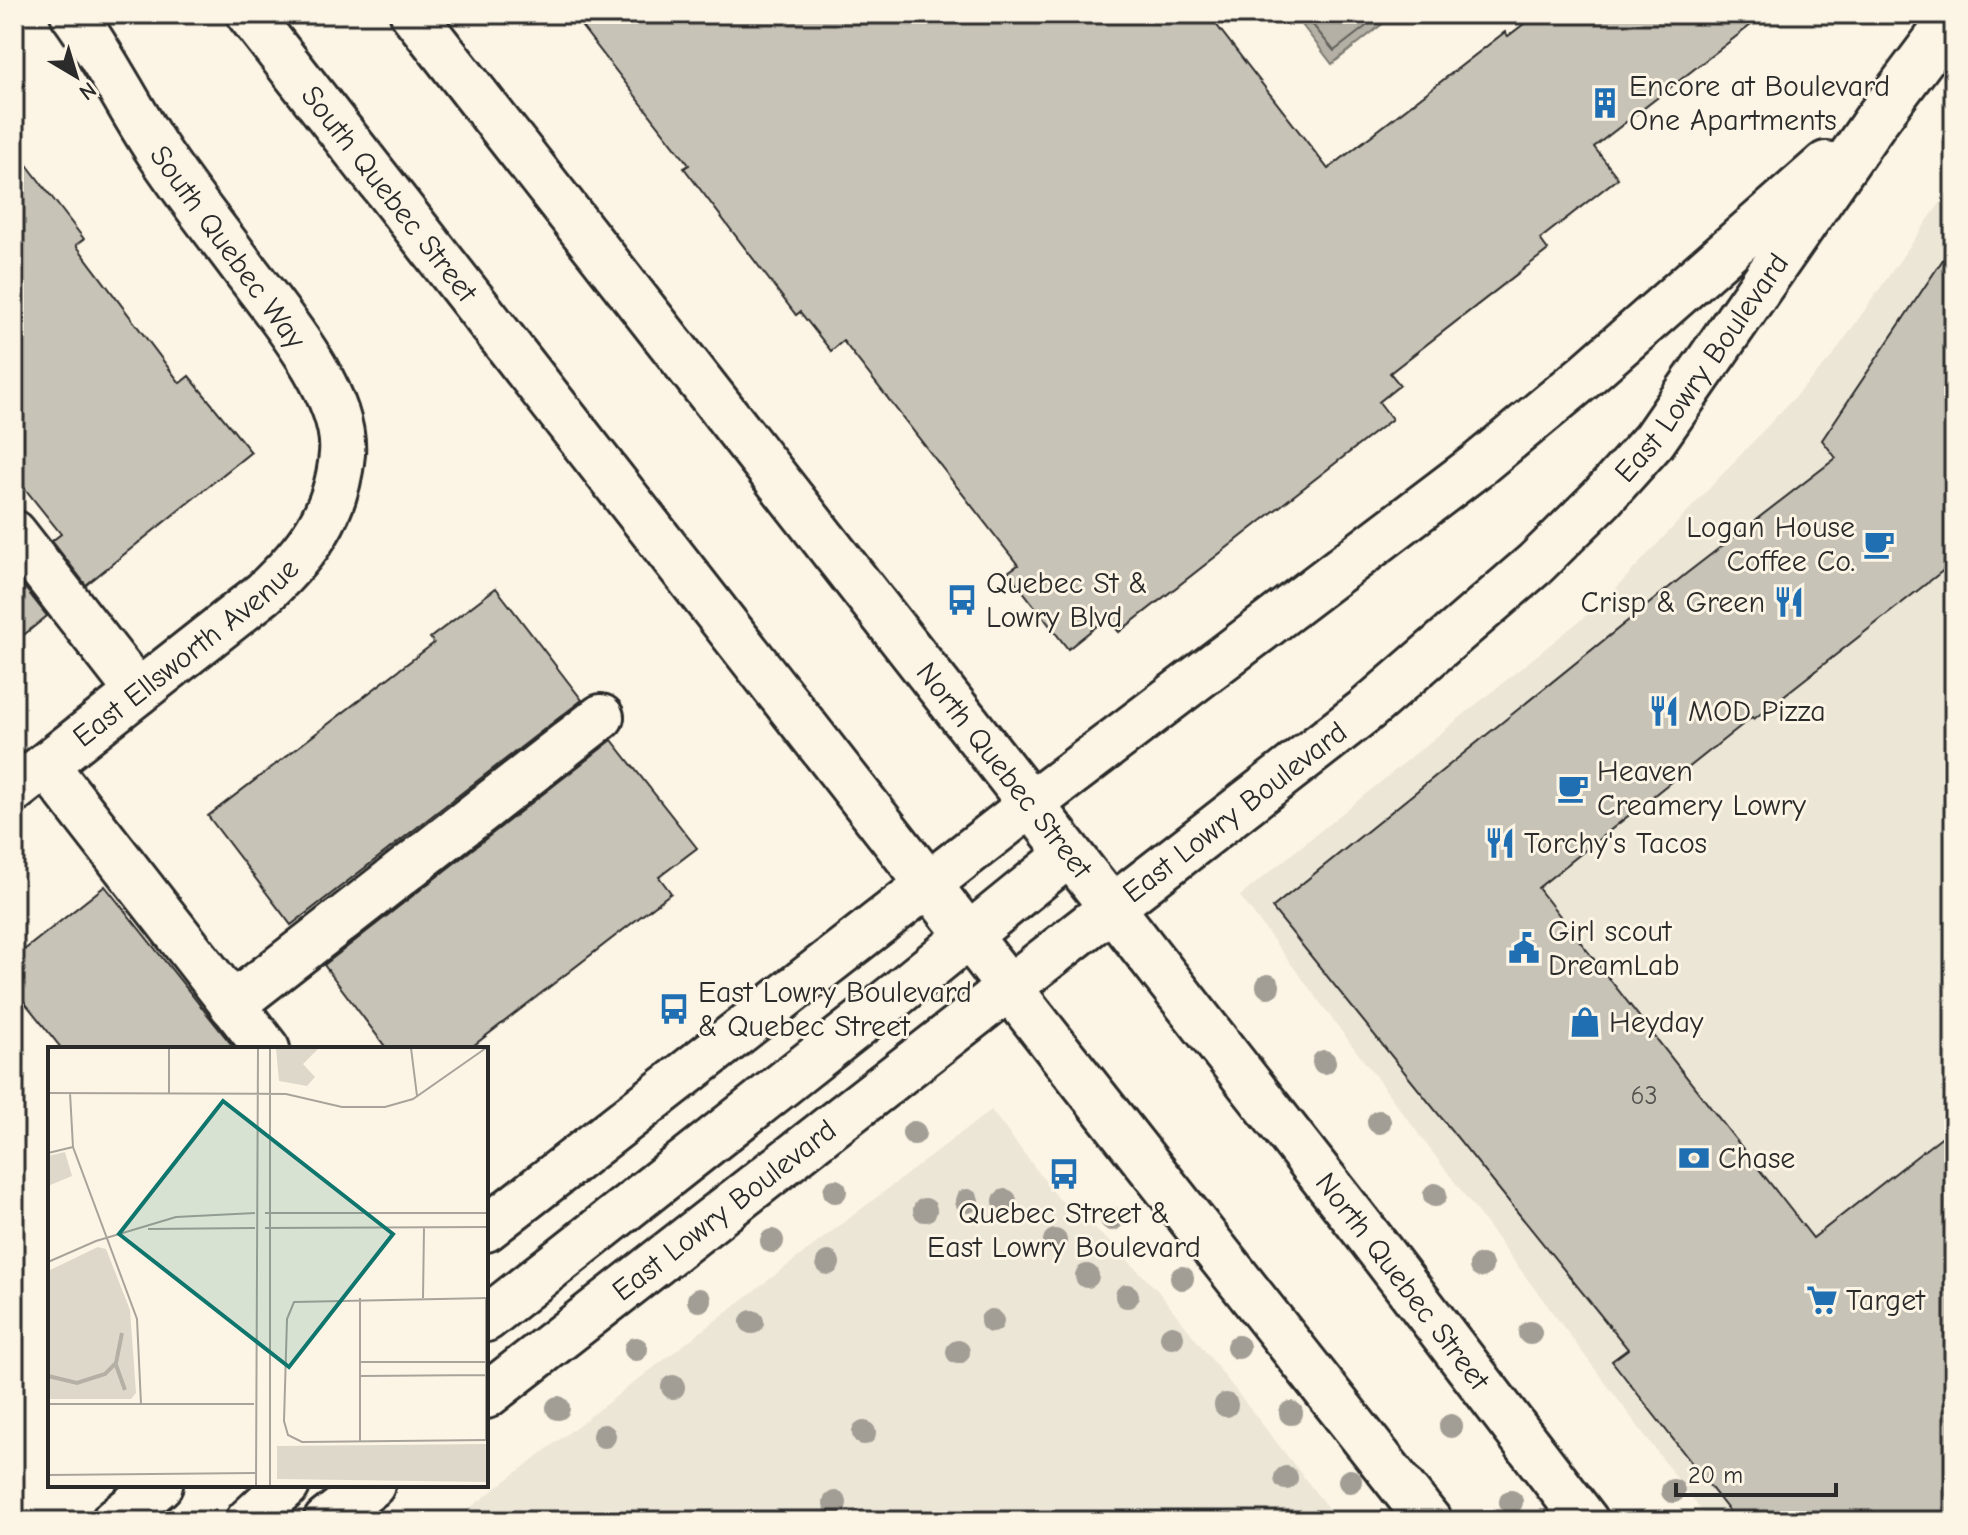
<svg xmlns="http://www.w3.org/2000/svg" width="1968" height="1535" viewBox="0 0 1968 1535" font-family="'Comic Neue',sans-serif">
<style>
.built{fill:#ece6d7}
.water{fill:#b4b0a5;stroke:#7d7b74;stroke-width:2}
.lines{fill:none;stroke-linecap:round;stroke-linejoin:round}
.shore{stroke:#62605c;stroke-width:2}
.building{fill:#c8c3b7;stroke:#2b2b2b;stroke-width:2}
.minor-casing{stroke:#2b2b2b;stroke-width:50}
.major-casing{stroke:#2b2b2b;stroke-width:50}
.minor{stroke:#fcf5e5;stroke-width:44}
.major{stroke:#fcf5e5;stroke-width:44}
.tree{fill:#a29e95}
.labels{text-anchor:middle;stroke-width:6;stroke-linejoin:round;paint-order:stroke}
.number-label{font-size:26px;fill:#52514e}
.poi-label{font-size:30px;fill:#2b2b2b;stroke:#fcf5e5;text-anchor:start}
.street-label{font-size:30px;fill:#2b2b2b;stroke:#fcf5e5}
.inset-river{fill:none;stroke:#b4b0a5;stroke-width:4}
.inset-road{fill:none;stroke:#a8a49b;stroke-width:2}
.view{fill:#0f766e;fill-opacity:0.15;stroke:#0f766e;stroke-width:4}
.inset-edge{fill:none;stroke:#2b2b2b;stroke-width:4}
</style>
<rect width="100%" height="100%" fill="#fcf5e5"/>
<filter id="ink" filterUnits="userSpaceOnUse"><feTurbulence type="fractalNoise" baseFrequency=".0125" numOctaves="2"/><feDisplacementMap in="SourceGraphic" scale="16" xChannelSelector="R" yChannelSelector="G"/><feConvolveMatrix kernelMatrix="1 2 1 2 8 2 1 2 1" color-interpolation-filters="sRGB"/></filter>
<g filter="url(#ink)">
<!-- built -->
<path class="built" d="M1954 183V1521H1709L1240 896 1605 600 1831 358Z
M991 1110 1058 1198 1111 1243 1158 1291 1338 1521H453Z"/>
<!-- water -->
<path class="water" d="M1300 14H1395L1332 64 1296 17Z"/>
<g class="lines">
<!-- shore -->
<path class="shore" d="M1304 14 1334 51 1382 14"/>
</g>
<!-- building -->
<path class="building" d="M572 14H1208L1328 169 1505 32 1508 36 1537 14H1765L1594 147 1618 178 1540 239 1548 250 1390 373 1400 385 1379 402 1392 419 1119 632 1107 618 1068 649 1008 572 1018 565 843 341 831 351 800 312 796 315 684 168 689 165Z
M14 148 84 239 76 245 180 383 189 376 251 452 86 585 52 541 61 534 14 475Z
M1954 243V562L1754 719 1752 717 1538 888 1813 1238 1954 1127V1521H1737L1612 1361 1628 1349 1272 908 1687 573 1836 458 1822 440Z
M14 574 47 616 14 643Z
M496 588 582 700 291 925 208 816 434 643 430 638Z
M612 740 697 848 659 877 671 893 469 1049H387L324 965Z
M105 886 235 1049H62L14 989V958Z"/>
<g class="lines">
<defs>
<g id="minor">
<path d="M14 533 138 692"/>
<path d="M46 765 267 1049"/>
<path id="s1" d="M14 790 264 593C306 553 337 515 342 454 347 395 279 315 245 270 215 229 183 190 156 148 127 104 104 56 73 14"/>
<path d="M1030 805 1479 464 1584 377 1826 164"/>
<path id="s2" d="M1110 909 1366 710 1535 564 1601 499 1654 440 1876 120 1954 16"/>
<path d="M232 1005 601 717"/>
</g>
<g id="major">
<path id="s3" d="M249 14 1061 1054 1429 1521"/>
<path id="s4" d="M413 14 1367 1234 1586 1521"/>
<path d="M486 1229 1030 805"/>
<path d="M486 1319 897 994 1069 854"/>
<path id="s5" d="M486 1396 1110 909"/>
<path d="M114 1521 160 1485"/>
<path d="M248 1521 287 1485"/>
<path d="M326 1521 372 1485"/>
</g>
</defs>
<!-- minor casing -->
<use href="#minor" class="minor-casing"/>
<!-- major casing -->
<use href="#major" class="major-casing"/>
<!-- minor -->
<use href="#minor" class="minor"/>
<!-- major -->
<use href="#major" class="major"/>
</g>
<!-- trees -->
<g class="tree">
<circle cx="1268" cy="986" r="12"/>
<circle cx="1324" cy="1062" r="12"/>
<circle cx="1379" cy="1122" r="12"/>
<circle cx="914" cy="1133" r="12"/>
<circle cx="835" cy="1191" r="12"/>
<circle cx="1435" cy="1195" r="12"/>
<circle cx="967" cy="1201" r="12"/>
<circle cx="1005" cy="1201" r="12"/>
<circle cx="925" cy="1210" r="12"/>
<circle cx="1112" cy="1219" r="12"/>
<circle cx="772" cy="1241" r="12"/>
<circle cx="1055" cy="1241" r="12"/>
<circle cx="828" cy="1263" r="12"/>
<circle cx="1481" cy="1266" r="12"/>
<circle cx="1087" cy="1276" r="12"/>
<circle cx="1182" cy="1278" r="12"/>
<circle cx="1127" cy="1296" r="12"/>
<circle cx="699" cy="1300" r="12"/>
<circle cx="992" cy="1321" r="12"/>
<circle cx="752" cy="1322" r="12"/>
<circle cx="1530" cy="1333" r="12"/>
<circle cx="1172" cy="1337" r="12"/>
<circle cx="1238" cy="1347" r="12"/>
<circle cx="636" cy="1349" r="12"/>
<circle cx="958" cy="1352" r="12"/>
<circle cx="673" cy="1387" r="12"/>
<circle cx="1226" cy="1405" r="12"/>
<circle cx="558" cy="1408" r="12"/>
<circle cx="1291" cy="1413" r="12"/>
<circle cx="1451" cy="1426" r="12"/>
<circle cx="864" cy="1433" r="12"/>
<circle cx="604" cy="1436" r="12"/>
<circle cx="1286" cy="1478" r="12"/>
<circle cx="1350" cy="1481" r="12"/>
<circle cx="1673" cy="1491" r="12"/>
<circle cx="1511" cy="1502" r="12"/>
<circle cx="835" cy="1503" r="12"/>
</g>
</g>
<!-- icons -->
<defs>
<symbol id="building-bare" viewBox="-9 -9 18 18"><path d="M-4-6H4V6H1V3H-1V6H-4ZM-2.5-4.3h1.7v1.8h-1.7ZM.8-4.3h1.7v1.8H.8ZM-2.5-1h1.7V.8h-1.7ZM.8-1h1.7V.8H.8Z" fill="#1f6fb2" stroke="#fcf5e5" stroke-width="2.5" paint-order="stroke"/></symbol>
<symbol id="cafe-bare" viewBox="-9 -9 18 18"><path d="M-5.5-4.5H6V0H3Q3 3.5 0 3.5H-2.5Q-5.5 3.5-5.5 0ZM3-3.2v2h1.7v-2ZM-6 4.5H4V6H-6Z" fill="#1f6fb2" stroke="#fcf5e5" stroke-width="2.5" paint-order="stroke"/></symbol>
<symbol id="bus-bare" viewBox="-9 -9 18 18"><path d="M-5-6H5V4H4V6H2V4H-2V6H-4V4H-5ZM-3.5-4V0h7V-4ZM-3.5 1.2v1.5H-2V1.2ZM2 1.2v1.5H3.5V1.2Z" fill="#1f6fb2" stroke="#fcf5e5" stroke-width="2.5" paint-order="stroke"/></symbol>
<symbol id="restaurant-bare" viewBox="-9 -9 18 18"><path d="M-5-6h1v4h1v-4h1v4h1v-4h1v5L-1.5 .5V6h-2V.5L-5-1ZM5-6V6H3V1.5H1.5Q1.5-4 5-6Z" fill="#1f6fb2" stroke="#fcf5e5" stroke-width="2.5" paint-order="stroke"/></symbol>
<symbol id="civic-bare" viewBox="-9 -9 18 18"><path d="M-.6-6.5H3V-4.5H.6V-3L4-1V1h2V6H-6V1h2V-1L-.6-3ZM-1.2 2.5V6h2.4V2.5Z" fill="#1f6fb2" stroke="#fcf5e5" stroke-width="2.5" paint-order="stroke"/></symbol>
<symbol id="shop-bare" viewBox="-9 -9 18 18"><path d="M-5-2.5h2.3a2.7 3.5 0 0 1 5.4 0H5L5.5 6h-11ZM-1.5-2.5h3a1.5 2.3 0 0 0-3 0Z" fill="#1f6fb2" stroke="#fcf5e5" stroke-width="2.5" paint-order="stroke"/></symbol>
<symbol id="bank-bare" viewBox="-9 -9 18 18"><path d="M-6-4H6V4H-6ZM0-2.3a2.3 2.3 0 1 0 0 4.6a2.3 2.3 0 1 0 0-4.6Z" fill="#1f6fb2" stroke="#fcf5e5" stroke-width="2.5" paint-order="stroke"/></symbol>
<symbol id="supermarket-bare" viewBox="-9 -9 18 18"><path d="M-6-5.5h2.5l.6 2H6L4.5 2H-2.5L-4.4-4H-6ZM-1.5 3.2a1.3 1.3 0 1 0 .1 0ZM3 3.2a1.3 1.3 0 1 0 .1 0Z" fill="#1f6fb2" stroke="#fcf5e5" stroke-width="2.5" paint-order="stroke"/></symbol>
</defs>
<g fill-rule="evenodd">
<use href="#building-bare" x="1583" y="81" width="44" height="44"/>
<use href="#cafe-bare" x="1857" y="522" width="44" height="44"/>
<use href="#bus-bare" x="940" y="578" width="44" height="44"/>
<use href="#restaurant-bare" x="1767" y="580" width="44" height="44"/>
<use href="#restaurant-bare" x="1642" y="689" width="44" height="44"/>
<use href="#cafe-bare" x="1551" y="766" width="44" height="44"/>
<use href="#restaurant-bare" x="1478" y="821" width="44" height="44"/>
<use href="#civic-bare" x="1502" y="926" width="44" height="44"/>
<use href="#bus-bare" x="652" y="987" width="44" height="44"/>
<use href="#shop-bare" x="1563" y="1000" width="44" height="44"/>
<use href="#bank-bare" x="1672" y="1136" width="44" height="44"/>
<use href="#bus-bare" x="1042" y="1152" width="44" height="44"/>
<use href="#supermarket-bare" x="1800" y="1278" width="44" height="44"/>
</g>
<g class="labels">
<!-- number labels -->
<g class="number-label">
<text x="1644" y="1104">63</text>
</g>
<!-- poi labels -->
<g class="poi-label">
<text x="1629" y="96">Encore at Boulevard<tspan x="1629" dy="34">One Apartments</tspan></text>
<text x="1855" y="537" text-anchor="end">Logan House<tspan x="1855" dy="34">Coffee Co.</tspan></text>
<text x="986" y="593">Quebec St &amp;<tspan x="986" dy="34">Lowry Blvd</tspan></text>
<text x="1765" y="612" text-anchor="end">Crisp &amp; Green</text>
<text x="1688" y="721">MOD Pizza</text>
<text x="1597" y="781">Heaven<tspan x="1597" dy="34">Creamery Lowry</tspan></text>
<text x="1524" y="853">Torchy's Tacos</text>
<text x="1548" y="941">Girl scout<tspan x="1548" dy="34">DreamLab</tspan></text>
<text x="698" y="1002">East Lowry Boulevard<tspan x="698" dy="34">&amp; Quebec Street</tspan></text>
<text x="1609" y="1032">Heyday</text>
<text x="1718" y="1168">Chase</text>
<text x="1064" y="1223" text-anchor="middle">Quebec Street &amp;<tspan x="1064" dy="34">East Lowry Boulevard</tspan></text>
<text x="1846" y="1310">Target</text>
</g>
<!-- street labels -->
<g class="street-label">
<text dy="10" stroke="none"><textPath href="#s3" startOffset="228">South Quebec Street</textPath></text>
<text transform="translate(228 247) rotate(54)" y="10">South Quebec Way</text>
<text dy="10" stroke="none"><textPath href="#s2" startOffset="806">East Lowry Boulevard</textPath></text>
<text dy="10" stroke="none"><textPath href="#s1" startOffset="220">East Ellsworth Avenue</textPath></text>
<text dy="10" stroke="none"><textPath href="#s4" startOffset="960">North Quebec Street</textPath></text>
<text dy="10" stroke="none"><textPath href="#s2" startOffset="158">East Lowry Boulevard</textPath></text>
<text dy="10" stroke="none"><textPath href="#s5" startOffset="302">East Lowry Boulevard</textPath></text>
<text dy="10" stroke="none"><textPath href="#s4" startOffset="1608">North Quebec Street</textPath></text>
</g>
</g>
<!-- overview -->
<g transform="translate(48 1047)">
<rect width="440" height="440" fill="#fcf5e5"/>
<path d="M228 1H271L255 17 267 30 259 39 231 34ZM17 105 24 129 0 139V109ZM50 200 58 202 82 263 88 346 83 352H0V224ZM440 397V435L229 432V399Z" fill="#ded8ca"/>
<path class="inset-river" d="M68 318 77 343M0 329 29 336 57 327 68 316 74 286"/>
<path class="inset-road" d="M121 1V46M222 1V439M363 1 369 49M0 46 238 47 294 60H337L365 52 438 1M22 46 25 100 89 272 93 357M0 106 25 100M217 166H440M217 181 440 180M100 182 207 181M0 215 48 194 128 170 207 166M312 251V395M375 251 376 181M438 251V393M440 251 246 255 239 272 236 374 240 388 254 395 440 393M312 315H438M312 329 438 328M0 357H206M0 428 207 426M208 439 210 1M234 439H347"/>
<path class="view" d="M175 54 345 187 241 320 71 187Z"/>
<rect width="440" height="440" class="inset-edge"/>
</g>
<!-- margin -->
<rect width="1968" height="1535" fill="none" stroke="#fcf5e5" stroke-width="48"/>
<rect x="24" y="24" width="1920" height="1487" fill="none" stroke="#2b2b2b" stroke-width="3" filter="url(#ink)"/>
<!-- north arrow -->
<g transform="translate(76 76) rotate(142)" stroke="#fcf5e5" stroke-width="6" paint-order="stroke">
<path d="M0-6L14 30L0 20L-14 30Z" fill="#2b2b2b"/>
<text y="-12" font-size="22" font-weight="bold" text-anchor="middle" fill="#2b2b2b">N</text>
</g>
<!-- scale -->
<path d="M1676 1483v12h160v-12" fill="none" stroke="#2b2b2b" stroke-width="4"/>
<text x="1688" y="1483" font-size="24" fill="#2b2b2b" stroke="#fcf5e5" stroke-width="6" paint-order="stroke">20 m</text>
</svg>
